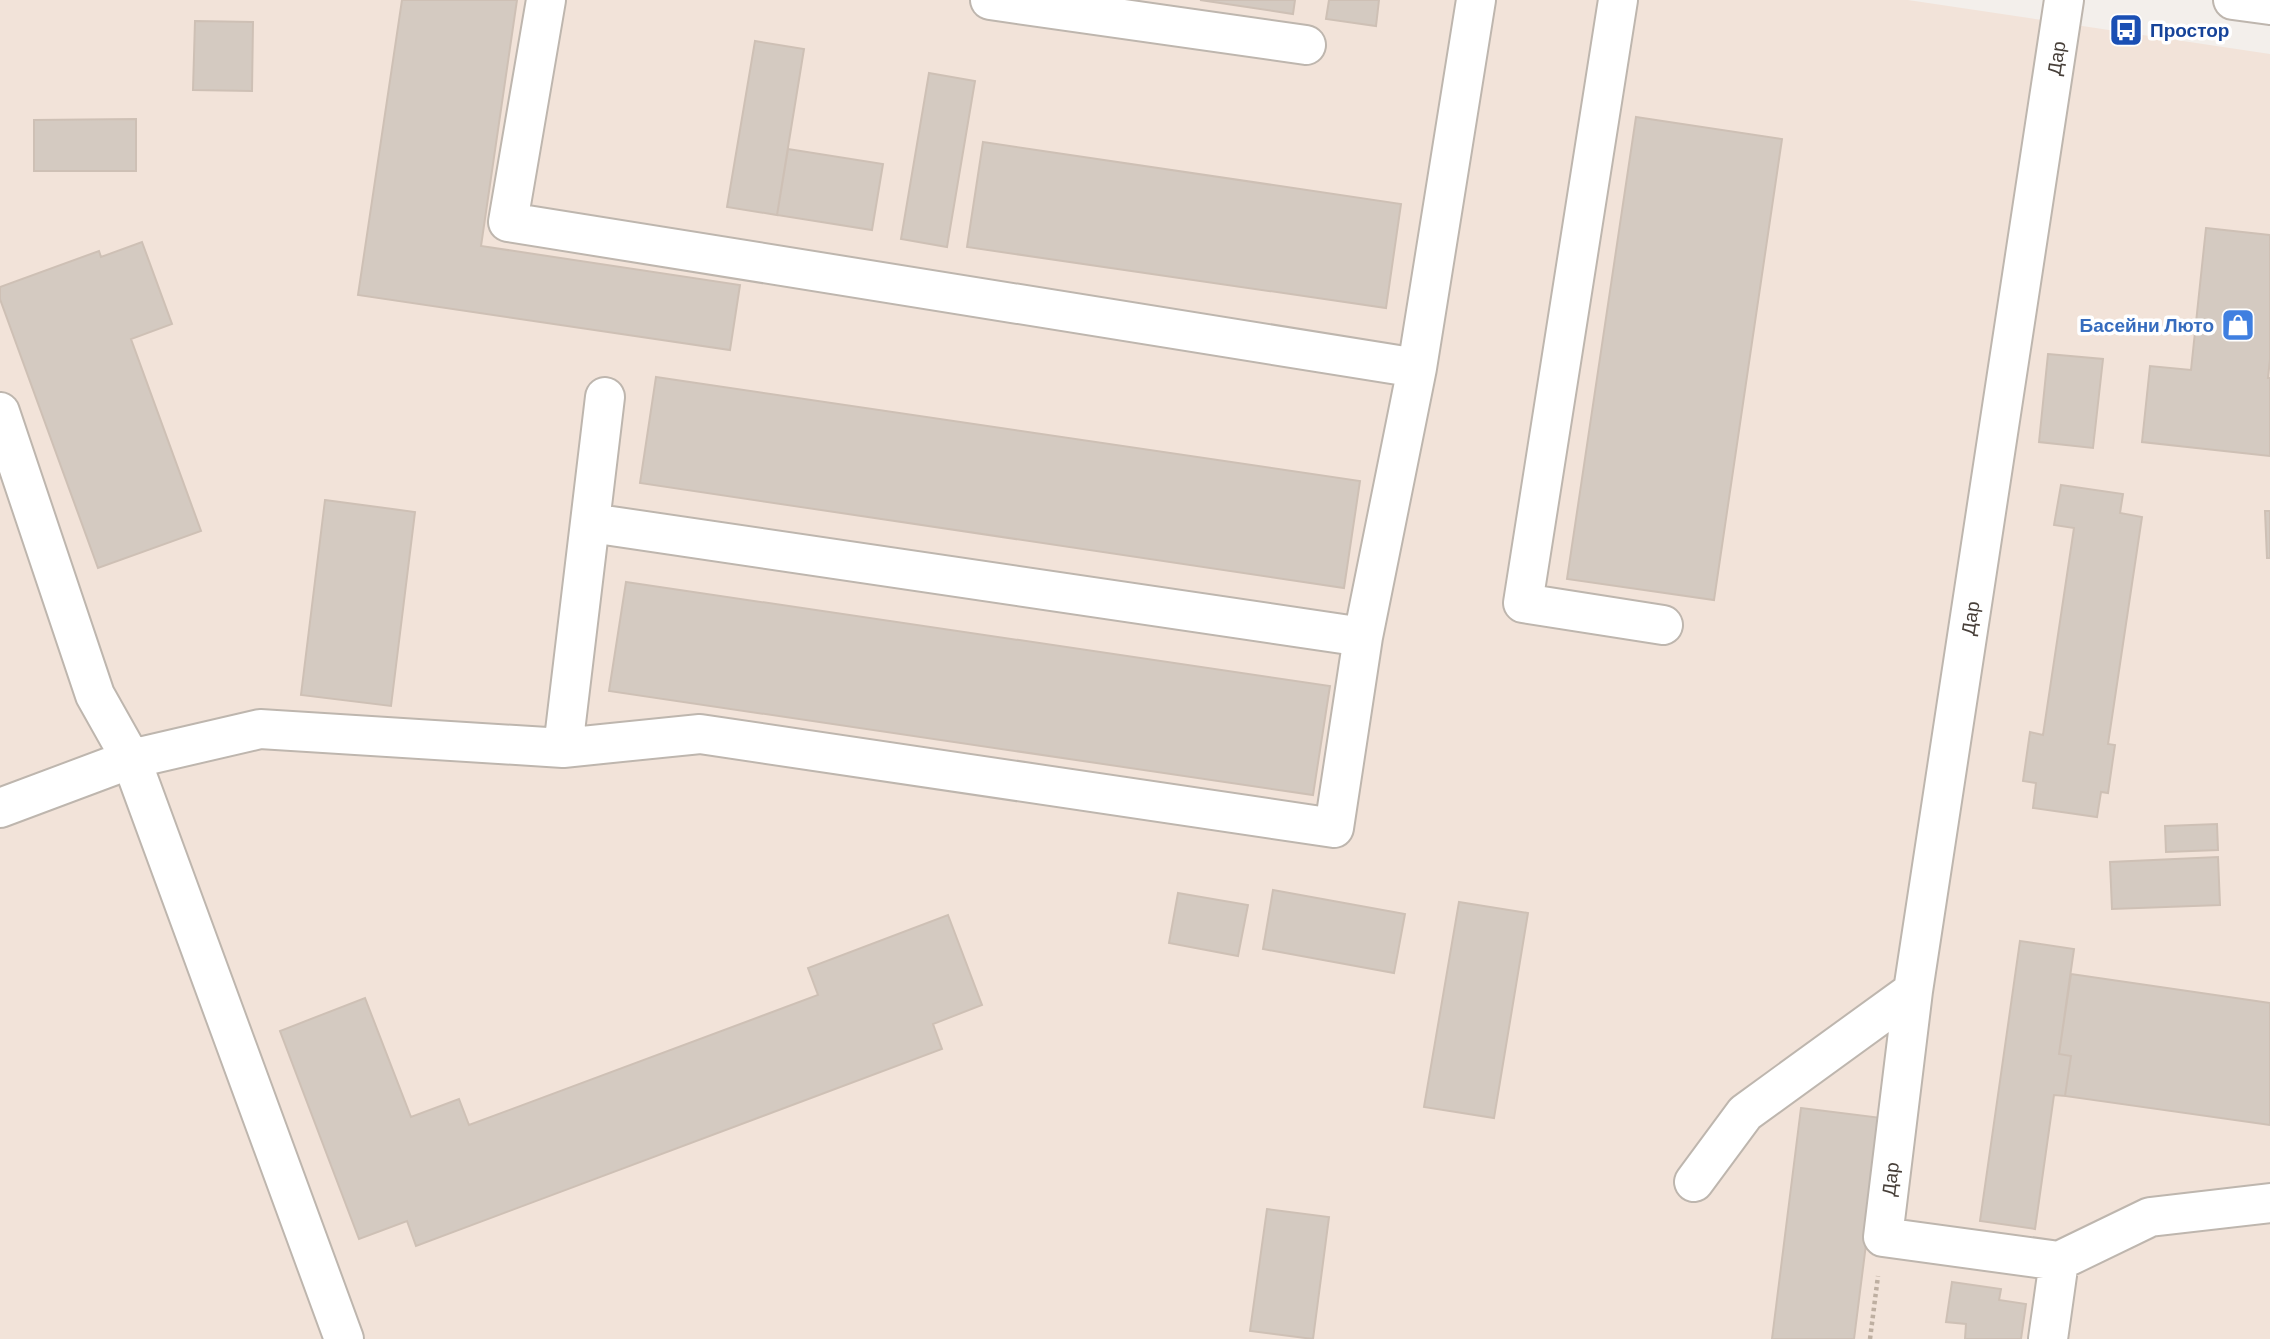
<svg xmlns="http://www.w3.org/2000/svg" width="2270" height="1339" viewBox="0 0 2270 1339" font-family="'DM Sans',sans-serif">
<style>
.commercial{fill:#f2e3d9}
.building{fill:#d4cac1;stroke:#cec0b5;stroke-width:2}
.lines{fill:none;stroke-linecap:round;stroke-linejoin:round}
.minor-casing{stroke:#beb6ae;stroke-width:42}
.path{stroke:#beafa1;stroke-width:4.5;stroke-dasharray:3.5 3.5;stroke-linecap:butt}
.minor{stroke:#fff;stroke-width:38}
.labels{text-anchor:middle;stroke-width:7;stroke-linejoin:round;paint-order:stroke}
.transit-label{font-size:19px;font-weight:bold;fill:#164399;stroke:#fff;text-anchor:start}
.street-label{font-size:19px;fill:#473f39;stroke:#fff}
.shop-label{font-size:19px;font-weight:bold;fill:#366cbe;stroke:#fff;text-anchor:end}
</style>
<rect width="100%" height="100%" fill="#f3efeb"/>
<!-- commercial -->
<path class="commercial" d="M0 0H1908L2270 54V1339H0Z"/>
<!-- building -->
<path class="building" d="M402 0H517L481 246 740 285 730 350 358 295Z
M1200 0H1295L1293 14Z
M1329 0H1379L1376 26 1326 19Z
M195 21 253 22 252 91 193 90Z
M755 41 804 49 777 215 727 207Z
M929 73 975 81 947 247 901 239Z
M1636 117 1782 139 1714 600 1567 579Z
M136 119V171H34V120Z
M983 142 1401 204 1386 308 967 247Z
M788 149 883 164 872 230 777 215Z
M2206 228 2270 235V359L2268 378H2270V456L2142 442 2150 366 2191 370Z
M142 242 172 324 131 339 201 531 98 568 0 299V287L99 251 101 257Z
M2048 354 2103 359 2093 448 2039 442Z
M656 377 1360 481 1344 588 640 483Z
M2061 485 2123 494 2120 513 2142 517 2108 744 2115 745 2108 793 2101 792 2097 817 2033 808 2036 783 2023 781 2030 732 2043 735 2074 528 2054 525Z
M325 500 415 512 391 706 301 695Z
M2265 511H2270V558H2267Z
M626 582 1330 686 1313 795 609 691Z
M2217 824 2218 850 2166 852 2165 826Z
M2218 857 2220 905 2112 909 2110 862Z
M1273 890 1405 914 1394 973 1263 949Z
M1178 893 1248 905 1238 956 1169 943Z
M1459 902 1528 913 1494 1118 1424 1107Z
M948 915 982 1005 933 1024 942 1049 416 1246 407 1221 359 1239 280 1031 365 998 411 1117 459 1099 469 1125 818 995 808 968Z
M2020 941 2074 949 2059 1054 2071 1056 2065 1096 2054 1095 2035 1229 1980 1221Z
M2071 974 2270 1003V1125L2065 1096 2071 1056 2059 1054Z
M1801 1108 1882 1118 1854 1339H1772Z
M1267 1209 1329 1217 1313 1339 1250 1331Z
M1952 1282 2001 1289 1999 1300 2026 1304 2021 1339H1965L1966 1324 1946 1322Z"/>
<g class="lines">
<defs>
<path id="minor" d="M546 0 508 222 1417 368
M990 0 1306 45
M1618 0 1523 603 1663 625
M2064 0 1913 991 1883 1237 2059 1261 2150 1217 2270 1203
M2233 0 2270 5
M0 412 95 695 131 759 344 1339
M591 523 1363 637
M563 748 605 397
M0 808 131 759 260 729 563 748 700 734 1334 828 1363 637 1417 368 1476 0
M1694 1182 1745 1113 1913 991
M2048 1339 2059 1261"/>
</defs>
<!-- minor casing -->
<use href="#minor" class="minor-casing"/>
<!-- path -->
<path class="path" d="M1870 1339 1878 1276"/>
<!-- minor -->
<use href="#minor" class="minor"/>
</g>
<!-- icons -->
<defs>
<symbol id="bus-square" viewBox="-11 -11 22 22"><rect x="-9" y="-9" width="18" height="18" rx="4" fill="#1a4fb4" stroke="#fff"/><path d="M-5-6H5V4H4V6H2V4H-2V6H-4V4H-5ZM-3.5-4V0h7V-4ZM-3.5 1.2v1.5H-2V1.2ZM2 1.2v1.5H3.5V1.2Z" fill="#fff"/></symbol>
<symbol id="shop-square" viewBox="-11 -11 22 22"><rect x="-9" y="-9" width="18" height="18" rx="4" fill="#3f7fe0" stroke="#fff"/><path d="M-5-2.5h2.3a2.7 3.5 0 0 1 5.4 0H5L5.5 6h-11ZM-1.5-2.5h3a1.5 2.3 0 0 0-3 0Z" fill="#fff"/></symbol>
</defs>
<g fill-rule="evenodd">
<use href="#bus-square" x="2107" y="11" width="38" height="38"/>
<use href="#shop-square" x="2219" y="306" width="38" height="38"/>
</g>
<g class="labels">
<!-- transit labels -->
<g class="transit-label">
<text x="2150" y="37">Простор</text>
</g>
<!-- street labels -->
<g class="street-label">
<text transform="translate(2056 58) rotate(-81)" y="7">Дар</text>
<text transform="translate(1970 618) rotate(-81)" y="7">Дар</text>
<text transform="translate(1890 1179) rotate(-83)" y="7">Дар</text>
</g>
<!-- shop labels -->
<g class="shop-label">
<text x="2214" y="332">Басейни Люто</text>
</g>
</g>
</svg>
